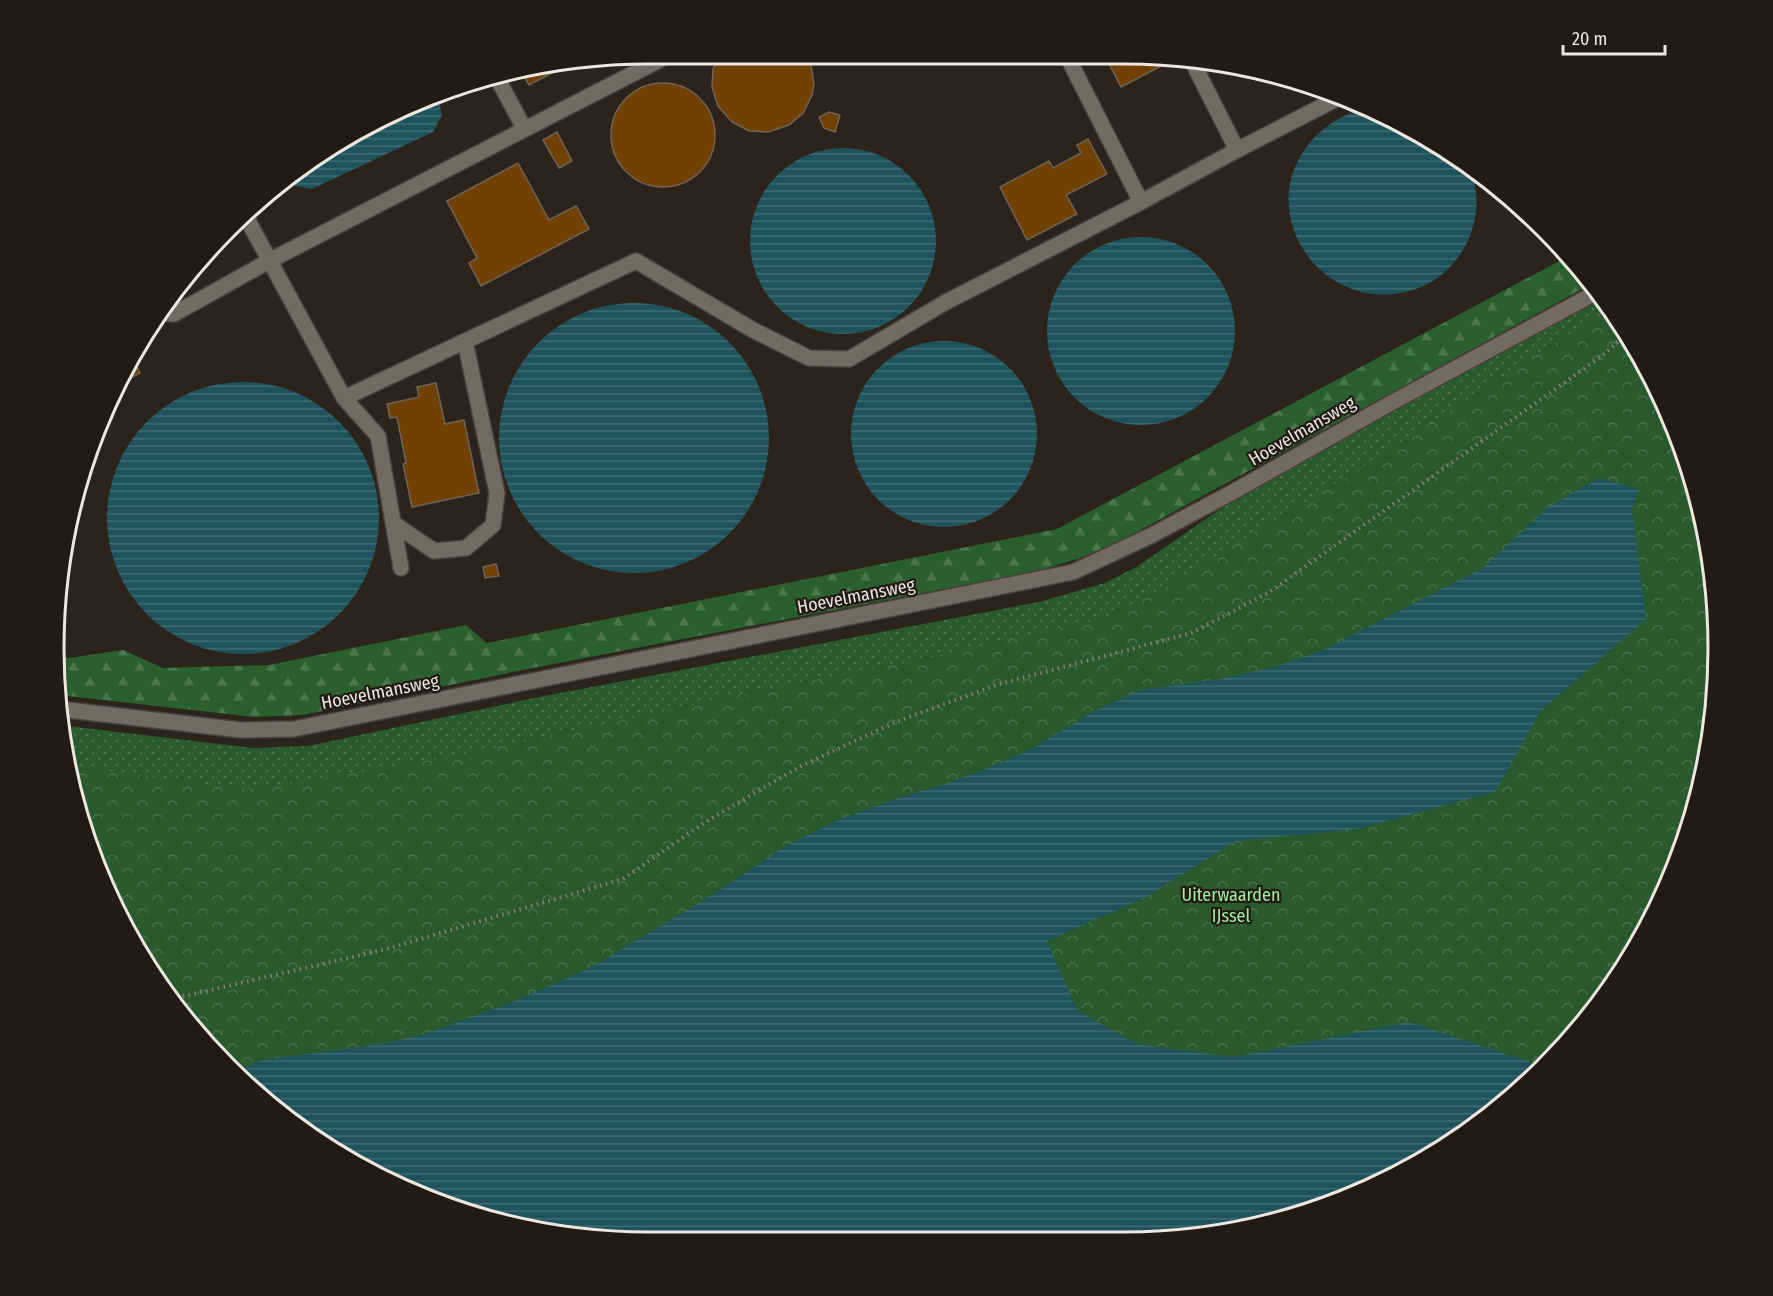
<svg xmlns="http://www.w3.org/2000/svg" width="1773" height="1296" viewBox="0 0 1773 1296" font-family="'Fira Sans Condensed',sans-serif">
<style>
.grass{fill:url(#grass-dots)}
.forest{fill:url(#forest-firs)}
.park{fill:url(#park-crowns)}
.water{fill:url(#water-rules)}
.building{fill:#704100;stroke:#6e6359;stroke-width:1.5}
.lines{fill:none;stroke-linecap:round;stroke-linejoin:round}
.service-casing{stroke:#49413a;stroke-width:18}
.minor-casing{stroke:#49413a;stroke-width:18}
.path{stroke:#878078;stroke-width:4;stroke-dasharray:1.5 4.5;stroke-linecap:butt}
.service{stroke:#746a5f;stroke-width:15}
.minor{stroke:#746a5f;stroke-width:15}
.labels{text-anchor:middle;stroke-width:4.5;stroke-linejoin:round;paint-order:stroke}
.street-label{font-size:18px;fill:#ede7e1;stroke:#231b11}
.park-label{font-size:18px;fill:#9eeba3;stroke:#231b11}
.rim{fill:none;stroke:#ede7e1;stroke-width:3}
</style>
<defs>
<pattern id="grass-dots" width="8" height="8" patternUnits="userSpaceOnUse" patternTransform="scale(1.5)"><rect width="8" height="8" fill="#295a2e"/><path d="M2 2h.1M6 6h.1" fill="none" stroke="#48724c" stroke-width="1.8" stroke-linecap="round"/></pattern>
<pattern id="forest-firs" width="22" height="20" patternUnits="userSpaceOnUse" patternTransform="scale(1.5)"><rect width="22" height="20" fill="#2a5f2f"/><path d="M5 1l3.5 6h-7zM16 11l3.5 6h-7z" fill="#49764d"/></pattern>
<pattern id="park-crowns" width="20" height="18" patternUnits="userSpaceOnUse" patternTransform="scale(1.5)"><rect width="20" height="18" fill="#295a2e"/><path d="M2 6a3 3 0 1 1 6 0M12 15a3 3 0 1 1 6 0" fill="none" stroke="#48724c"/></pattern>
<pattern id="water-rules" width="6" height="5" patternUnits="userSpaceOnUse" patternTransform="scale(1.5)"><rect width="6" height="5" fill="#1f535c"/><path d="M0 2.5h6" fill="none" stroke="#406c73"/></pattern>
</defs>
<rect width="100%" height="100%" fill="#2c241b"/>
<!-- grass -->
<path class="grass" d="M1603 297 1622 329 1284 573 99 875 59 725 253 748 308 746 539 697 1039 602 1105 583 1138 566 1252 487Z"/>
<!-- forest -->
<path class="forest" d="M1565 253 1593 283 1124 539C1092 555 1067 563 1032 572L533 668 303 715 254 717 59 695V657L70 658 123 650 163 668 269 665 466 625 487 643 1057 529 1567 257Z"/>
<!-- park -->
<path class="park" d="M1611 311 1658 385 1699 494 1718 609 1714 725 1688 839 1640 945 1572 1039 1487 1119 1353 1197 1203 1237 609 1241 457 1211 351 1163 257 1095 177 1010 99 875 70 766 246 789 265 788 467 754 760 690 920 660 1105 618 1167 586 1369 463 1586 323Z"/>
<!-- water -->
<path class="water" d="M904 54H988C962 65 931 67 904 54Z
M438 95 442 115 433 132 312 189 295 186 290 179 318 154 386 115Z
M1370 108C1391 120 1413 131 1434 143 1445 149 1461 155 1469 165 1473 170 1474 180 1475 186 1483 227 1459 271 1421 287 1328 325 1245 212 1314 138 1329 122 1348 112 1370 108Z
M750 241a93 93 0 1 1 186 0a93 93 0 1 1-186 0Z
M1047 331a94 94 0 1 1 188 0a94 94 0 1 1-188 0Z
M499 438a135 135 0 1 1 270 0a135 135 0 1 1-270 0Z
M851 434a93 93 0 1 1 186 0a93 93 0 1 1-186 0Z
M107 518a136 136 0 1 1 272 0a136 136 0 1 1-272 0Z
M1599 478 1632 487 1639 490 1632 509 1646 619 1541 711 1495 792 1357 829 1236 841 1144 898 1047 941 1077 1010 1136 1044 1232 1057 1409 1022 1543 1066 1487 1119 1353 1197 1203 1237 609 1241 457 1211 351 1163 257 1095 234 1071 263 1060 375 1045 426 1034 515 1001 592 967 709 897 781 849 840 819 910 794 946 784 1003 762 1035 747 1091 713 1140 690 1220 679 1274 667 1324 650 1483 568 1548 507Z
M75 503C79 525 70 548 60 567Z"/>
<!-- building -->
<path class="building" d="M720 54H806L811 65 814 84 812 95 803 113 789 125 768 132 749 131 732 122 718 106 712 87 713 69Z
M1104 54H1125L1173 60 1121 87Z
M567 65 529 85 521 71Z
M611 135a52 52 0 1 1 104 0a52 52 0 1 1-104 0Z
M829 112 840 115 835 132 824 128 819 117Z
M557 132 572 161 559 168 543 140Z
M1088 139 1107 174 1066 195 1077 214 1027 240 1000 187 1049 161 1053 168 1081 153 1077 145Z
M518 163 549 220 576 206 589 229 481 286 469 263 477 258 447 201Z
M133 359 140 373 121 383 124 390 110 398 115 386Z
M436 383 445 424 464 420 479 493 412 507 403 464 406 463 397 417 390 418 387 404 419 397 417 387Z
M496 564 499 576 485 578 483 567Z"/>
<g class="lines">
<defs>
<path id="service" d="M1066 54 1141 202 1237 150
M1193 63 1237 150 1342 96
M495 74 524 128
M246 217 344 398 378 436 401 568
M163 313 174 314 269 261 671 54
M344 398 636 261 753 330 809 358 849 359 946 302 1141 202
M393 523 434 551 466 548 493 525 497 493 465 341"/>
<path id="minor" d="M59 709 241 730 294 729 1073 572 1152 535 1231 493 1391 403 1599 291"/>
</defs>
<!-- service casing -->
<use href="#service" class="service-casing"/>
<!-- minor casing -->
<use href="#minor" class="minor-casing"/>
<!-- path -->
<path class="path" d="M171 999 383 950 623 879 707 821 801 766 896 722 996 685 1191 633 1268 593 1602 356 1626 334"/>
<!-- service -->
<use href="#service" class="service"/>
<!-- minor -->
<use href="#minor" class="minor"/>
</g>
<g class="labels">
<!-- street labels -->
<g class="street-label">
<text transform="translate(1302 431) rotate(-30)" y="6">Hoevelmansweg</text>
<text transform="translate(856 596) rotate(-11)" y="6">Hoevelmansweg</text>
<text transform="translate(380 692) rotate(-11)" y="6">Hoevelmansweg</text>
</g>
<!-- park labels -->
<g class="park-label">
<text x="1231" y="901">Uiterwaarden<tspan x="1231" dy="21">IJssel</tspan></text>
</g>
</g>
<!-- crop -->
<path d="M0 0H1773V1296H0ZM648 64H1124A584 584 0 0 1 1708 648V648A584 584 0 0 1 1124 1232H648A584 584 0 0 1 64 648V648A584 584 0 0 1 648 64Z" fill="#231b11" fill-rule="evenodd"/>
<path class="rim" d="M648 64H1124A584 584 0 0 1 1708 648V648A584 584 0 0 1 1124 1232H648A584 584 0 0 1 64 648V648A584 584 0 0 1 648 64Z"/>
<!-- scale -->
<path d="M1563 45v9h102v-9" fill="none" stroke="#ede7e1" stroke-width="3"/>
<text x="1572" y="45" font-size="18" fill="#ede7e1" stroke="#231b11" stroke-width="4.5" paint-order="stroke">20 m</text>
</svg>
